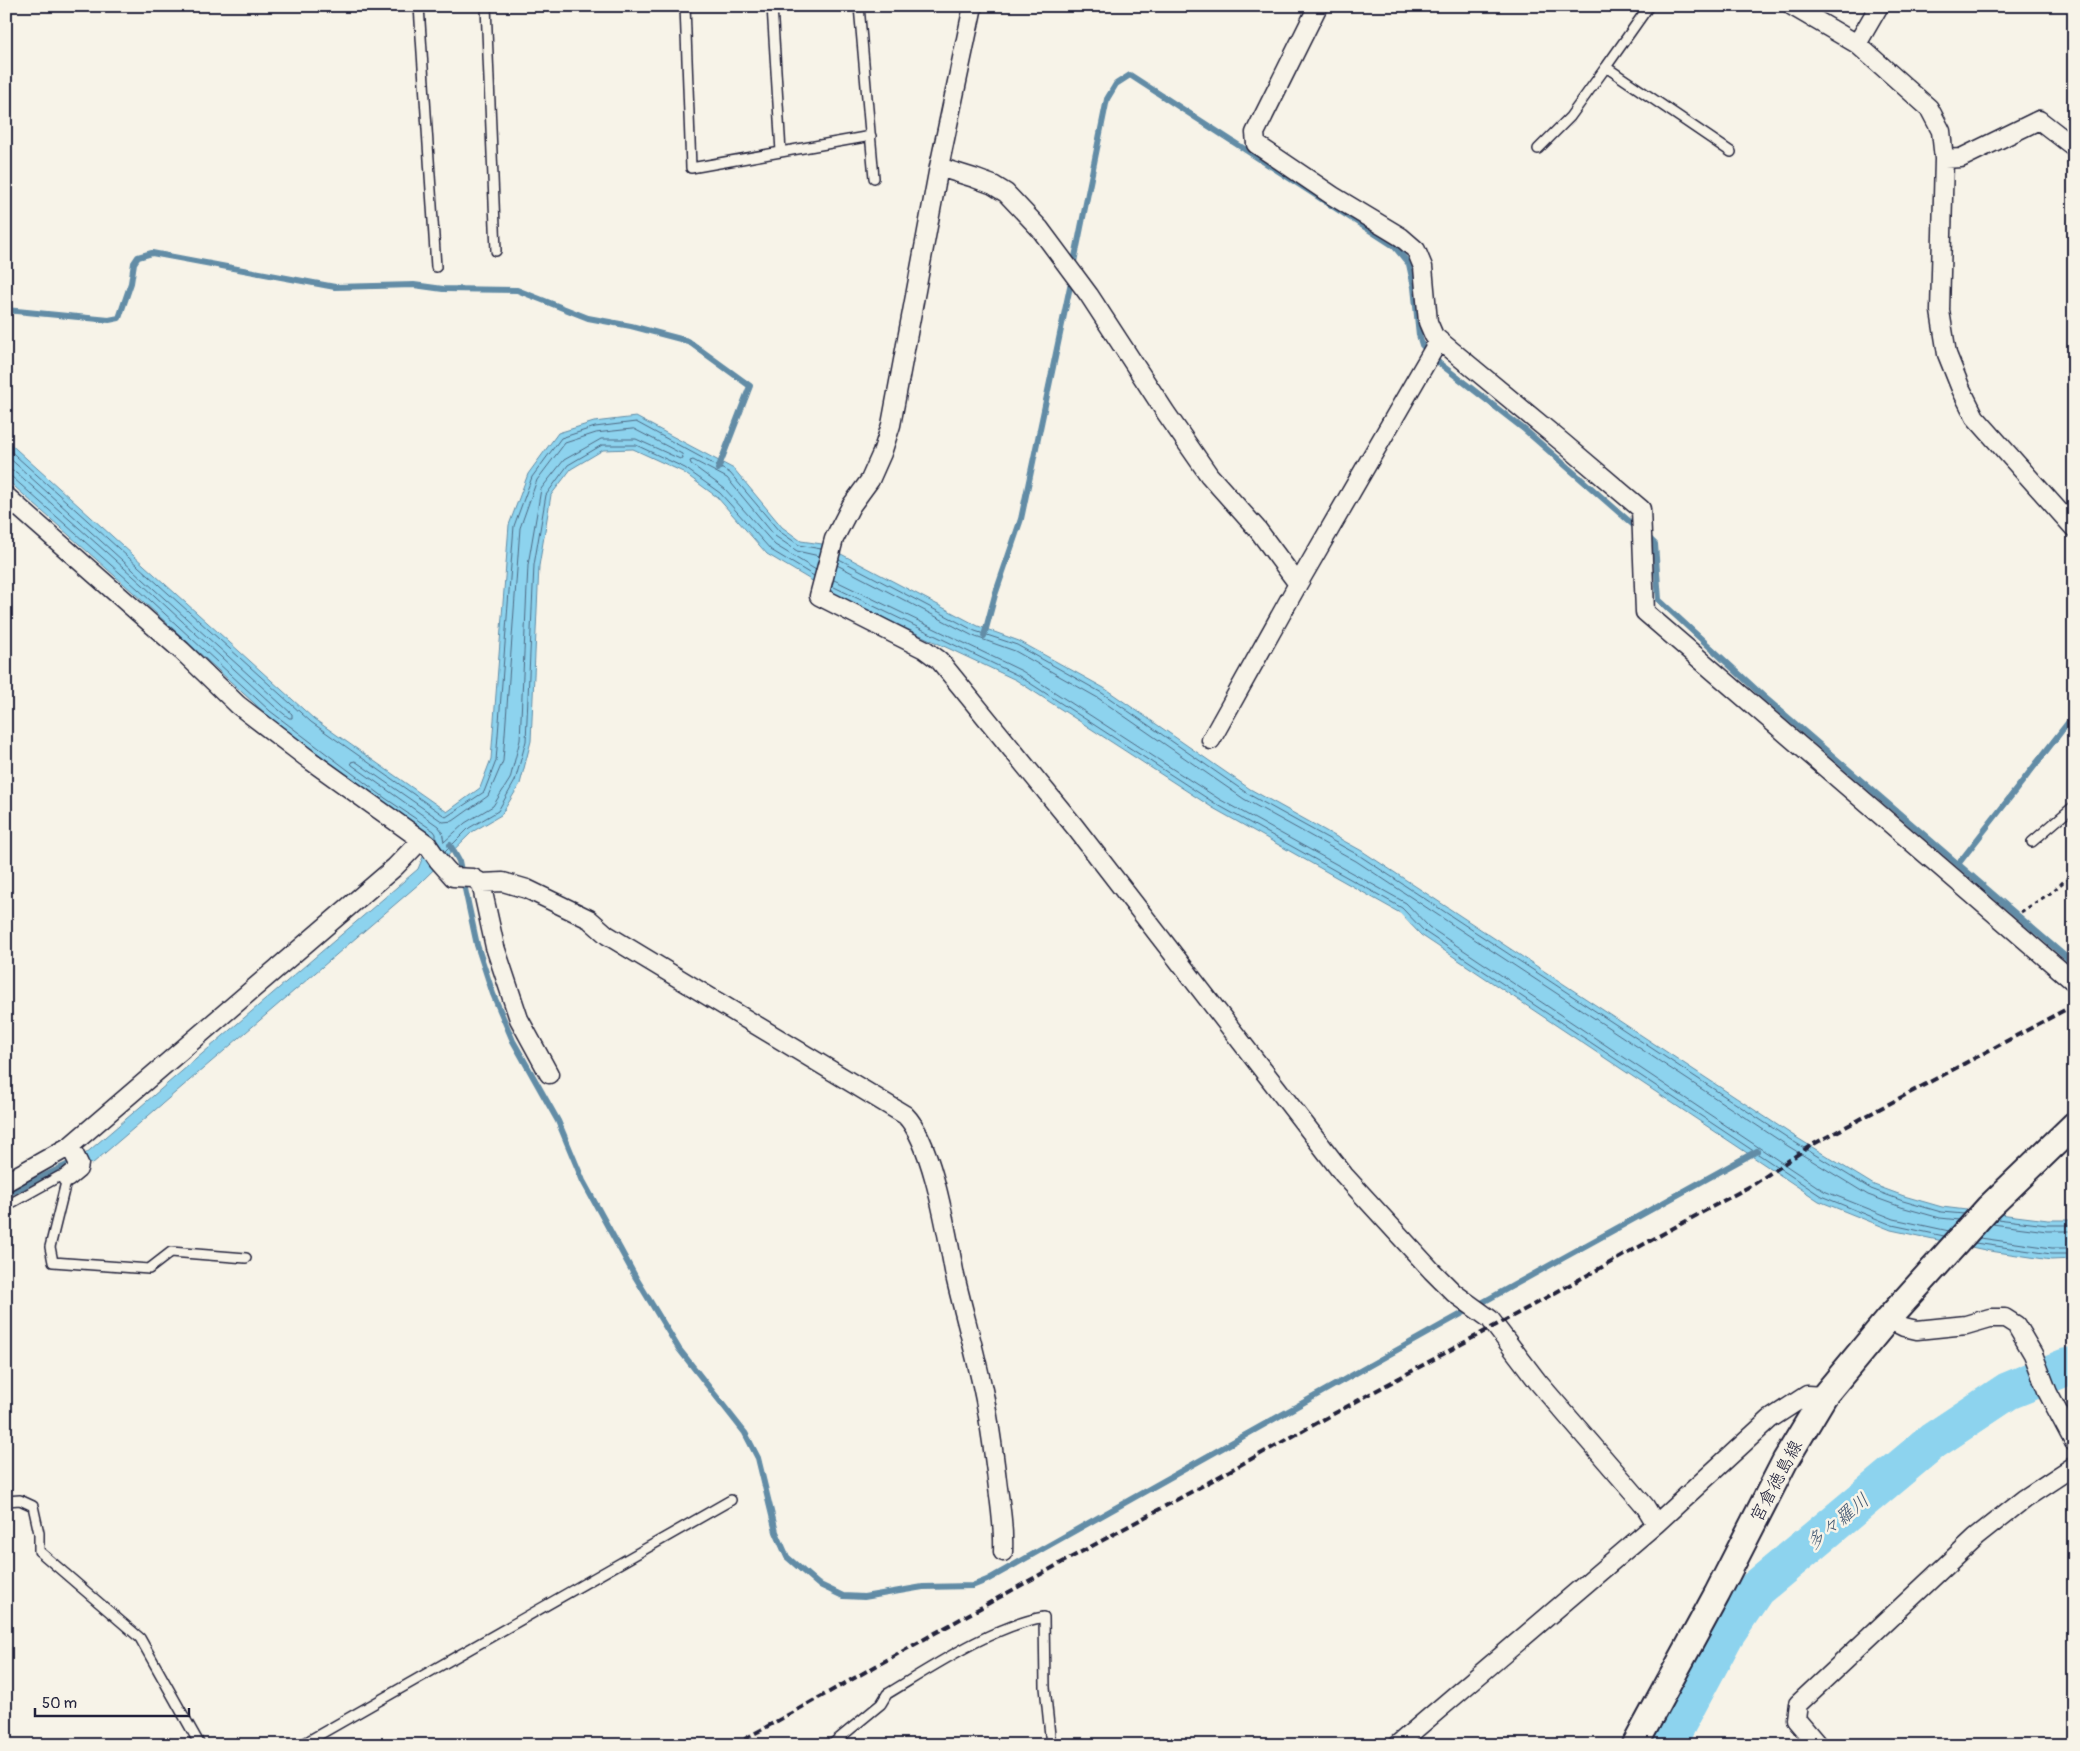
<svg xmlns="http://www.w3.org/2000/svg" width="2080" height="1751" viewBox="0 0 2080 1751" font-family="Pangolin,'Klee One',sans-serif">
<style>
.water{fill:#8dd3ee;stroke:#628ca6}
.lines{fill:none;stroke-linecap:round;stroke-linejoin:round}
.shore{stroke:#4d6983;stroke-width:1}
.stream{stroke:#628ca6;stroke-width:6}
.river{stroke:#8dd3ee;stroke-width:38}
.lane-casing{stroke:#22223b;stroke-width:12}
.street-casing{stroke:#22223b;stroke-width:21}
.secondary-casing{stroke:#22223b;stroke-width:29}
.path{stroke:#22223b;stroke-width:3;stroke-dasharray:4 4;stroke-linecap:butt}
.lane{stroke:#f7f3e8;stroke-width:9}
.street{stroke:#f7f3e8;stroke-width:18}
.secondary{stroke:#f7f3e8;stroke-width:25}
.rail{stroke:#22223b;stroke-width:4;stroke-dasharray:8 4;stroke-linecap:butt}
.labels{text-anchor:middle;stroke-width:5;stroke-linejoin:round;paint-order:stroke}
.street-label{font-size:18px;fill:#22223b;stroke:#f7f3e8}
.water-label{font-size:19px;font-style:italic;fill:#425771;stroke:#f7f3e8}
</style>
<rect width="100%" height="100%" fill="#f7f3e8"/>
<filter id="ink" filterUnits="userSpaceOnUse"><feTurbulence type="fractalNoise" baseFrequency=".02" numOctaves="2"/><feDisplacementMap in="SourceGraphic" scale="10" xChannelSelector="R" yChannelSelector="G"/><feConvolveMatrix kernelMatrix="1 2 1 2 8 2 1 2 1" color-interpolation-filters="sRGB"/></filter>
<g filter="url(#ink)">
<!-- water -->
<path class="water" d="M636 417 734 469 782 527 801 541 822 544 978 626 1019 641 1104 688 1250 789 1362 851 1794 1136 1874 1185 1904 1196 1942 1207 2048 1220H2074V1259L2051 1260 1990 1251 1891 1230 1819 1201 1421 935 1400 913 1213 808 1016 680 841 598 767 554 717 497 683 472 633 449 603 450 571 469 551 495 539 566 531 741 520 784 501 815 472 832 420 883 92 1164 87 1162 84 1155 418 869 432 835 382 802 267 715 134 593 6 479V440L314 719 447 812 480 788 491 759 509 525 528 474 558 433 594 422Z"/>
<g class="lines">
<!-- shore -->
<path class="shore" d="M634 429 682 454 683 458 680 459 636 439H601L564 460 541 489 528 565 520 740 510 779 493 806 465 823 444 842 442 831 438 826 352 765 351 762 355 761 443 822 453 821 488 796 503 761 520 528 537 480 565 443 596 433Z
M6 447 311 722 446 817 484 792 496 761 514 526 532 477 561 438 595 427 636 422 730 473 779 531 799 545 821 549
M6 455 292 714V718H289L274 706 142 584 16 472 6 469
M6 475 12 477 138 589 270 711 385 798 434 831 436 834V839
M839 559 975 631 1017 645 1102 693 1248 794 1360 856 1791 1140 1871 1189 1903 1201 1941 1212 1964 1214
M837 565 973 636 1015 651 1098 698 1244 799 1356 861 1788 1146 1868 1195 1901 1207 1940 1218 1959 1220
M816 570 775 545 725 489 691 464 690 461 693 460 727 478 775 536 797 551 819 556
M834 580 1022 671 1219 799 1406 903 1429 927 1824 1191 1894 1219 1949 1231
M832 586 1019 676 1216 804 1402 908 1425 932 1821 1196 1892 1225 1944 1236
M445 852 469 828 498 811 515 781 526 741 534 565 546 495 568 465 602 445H636L685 468 720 493 771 550 814 576
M1997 1219 2047 1225H2074
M1992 1224 2047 1231H2074
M1980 1238 2052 1248H2074
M1975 1243 2051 1254H2074"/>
<!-- stream -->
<path class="stream" d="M1073 267 1107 99 1116 84 1130 75 1394 246 1409 264 1414 287 1419 335 1422 345 1439 363 1525 430 1638 529
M6 310 109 320 119 318 131 283 134 263 138 257 152 253 335 287 414 285 443 289 517 290 588 318 631 326 688 341 750 386 718 469
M1646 535 1655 544 1659 600 1763 696 2074 964
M984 636 995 595 1021 519 1072 277
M450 845 459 861 477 945 493 994 513 1041 558 1121 583 1181 636 1278 679 1349 745 1433 758 1458 776 1532 787 1557 818 1584 843 1596 864 1597 923 1587 972 1586 987 1580 1447 1322 1757 1151
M1959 863 2074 715
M6 1195 77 1160"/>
<!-- river -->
<path class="river" d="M1666 1745 1725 1635 1756 1589 1933 1441 2008 1391 2064 1368 2074 1366"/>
<defs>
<path id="lane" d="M419 6 436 267
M486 6 496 251
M685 6 691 168 871 136
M772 6 781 152
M859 6 874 178
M1649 6 1606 67 1731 152
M1538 149 1570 117 1606 67
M2032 842 2074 806
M6 1206 60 1176 67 1178 50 1247 53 1262 149 1269 171 1252 246 1258
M6 1501 20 1500 33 1506 39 1533V1551L140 1638 200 1745
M310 1740 731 1500
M300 1745 310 1740 313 1745
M831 1745 881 1704 887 1694C932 1667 993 1626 1044 1617L1045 1687 1051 1745"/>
<path id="street" d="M973 6 939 167 891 425 882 453 870 480 851 506 834 539 819 596 924 649 939 660 1075 827 1344 1175 1432 1271 1454 1293 1490 1319 1538 1382 1645 1506 1656 1524
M1318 6 1255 133 1256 144 1333 196 1401 237 1416 250 1423 267 1428 322 1434 336 1562 442 1641 509 1645 612 2074 982
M1792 6 1857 44 1929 108 1941 131 1944 159 1940 311 1947 354 1961 389 1975 417 2074 528
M1857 44 1879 6
M1944 159 1961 158 2039 120 2074 147
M939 167 974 178 993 185 1006 193 1040 229 1089 295 1166 413 1209 475 1258 530 1298 584
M6 496 182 651 238 705 311 761 427 844 438 860 453 877 473 878 481 883 495 947 519 1019 549 1074
M1211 740 1298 584 1439 340
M481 883 503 882 527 889 589 919 607 935 905 1115C933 1143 947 1235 955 1276 964 1314 975 1352 983 1390 990 1422 994 1455 998 1488 1001 1509 1004 1530 1003 1552
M67 1178 78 1169 79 1164 70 1146
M6 1182 70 1146 395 867 421 840
M1888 1319 1904 1327 1917 1330 1966 1325 1990 1318H2005L2016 1325 2033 1354 2048 1393 2074 1442
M1397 1745 1656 1524 1770 1419 1807 1395 1824 1396
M1818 1745 1796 1719 1798 1704 1976 1537 2024 1499 2074 1466"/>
<path id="secondary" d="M1635 1745 1717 1594 1785 1461 1824 1396 1888 1319 1988 1208 2074 1125"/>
</defs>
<!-- lane casing -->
<use href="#lane" class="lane-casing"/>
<!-- street casing -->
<use href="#street" class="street-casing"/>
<!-- secondary casing -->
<use href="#secondary" class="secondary-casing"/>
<!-- path -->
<path class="path" d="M2021 912 2052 892 2074 872"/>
<!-- lane -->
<use href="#lane" class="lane"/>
<!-- street -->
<use href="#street" class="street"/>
<!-- secondary -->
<use href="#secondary" class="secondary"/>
<!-- rail -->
<path class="rail" d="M734 1745 1061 1563 1754 1184 1810 1146 2074 1005"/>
</g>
</g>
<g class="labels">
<!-- street labels -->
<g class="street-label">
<text transform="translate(1776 1481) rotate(-62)" y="6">宮倉徳島線</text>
</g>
<!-- water labels -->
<g class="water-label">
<text transform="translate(1837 1521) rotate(-40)" y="7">多々羅川</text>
</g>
</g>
<!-- margin -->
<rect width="2080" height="1751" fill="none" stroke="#f7f3e8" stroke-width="25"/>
<rect x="12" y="12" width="2055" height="1726" fill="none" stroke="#22223b" stroke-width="2" filter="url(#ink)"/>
<!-- scale -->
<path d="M35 1708v8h154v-8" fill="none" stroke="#22223b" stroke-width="2.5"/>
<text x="42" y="1708" font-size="15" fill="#22223b" stroke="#f7f3e8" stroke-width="4" paint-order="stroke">50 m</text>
</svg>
